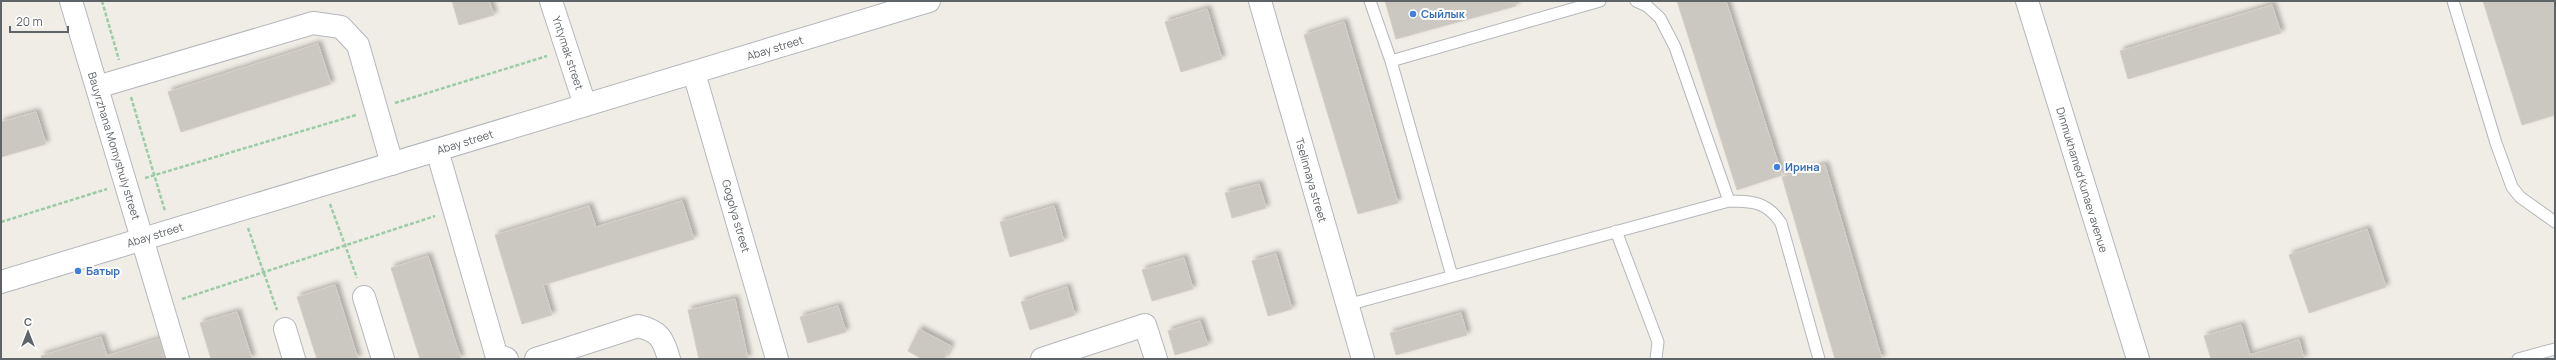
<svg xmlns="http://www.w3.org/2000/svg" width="2556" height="360" viewBox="0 0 2556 360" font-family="Manrope,sans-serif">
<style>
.building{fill:#cbc8c2;stroke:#d5cec4;filter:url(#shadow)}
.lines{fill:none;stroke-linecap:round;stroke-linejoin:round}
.lane-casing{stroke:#b4b7bb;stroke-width:13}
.street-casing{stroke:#b4b7bb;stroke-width:24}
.secondary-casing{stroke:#b2b7bb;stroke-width:24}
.path{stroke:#9ccca5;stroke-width:2.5;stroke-dasharray:4 2;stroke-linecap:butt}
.lane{stroke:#fff;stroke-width:11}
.street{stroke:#fff;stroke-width:22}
.secondary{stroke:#fff;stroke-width:22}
.shop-dot{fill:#3f7fe0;stroke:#fff;stroke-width:1.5}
.labels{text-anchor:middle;stroke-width:4;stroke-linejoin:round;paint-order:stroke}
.shop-label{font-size:11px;font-weight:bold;fill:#366cbe;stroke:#fff;text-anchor:start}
.street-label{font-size:11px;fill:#5e6367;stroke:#fff}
</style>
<defs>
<filter id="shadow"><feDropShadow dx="3.5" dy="-3.5" stdDeviation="2" flood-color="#0004"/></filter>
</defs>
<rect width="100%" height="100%" fill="#f0ede6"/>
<!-- building -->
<path class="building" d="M452 1H489L494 15 459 25Z
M1385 1H1515L1516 6 1396 39Z
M1677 1H1726L1782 175 1737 190Z
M2483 1H2555V115L2522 125Z
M2272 5 2281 33 2128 79 2120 51Z
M1207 9 1222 59 1181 72 1165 22Z
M1344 22 1398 203 1358 214 1304 35Z
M318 44 331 84 181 132 168 92Z
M36 112 46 144 1 157V122Z
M1825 165 1882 359H1835L1782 177Z
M1259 184 1266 208 1232 218 1225 193Z
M682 201 694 239 543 285 552 315 522 324 495 235 589 206 596 227Z
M1054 206 1064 241 1010 257 1000 222Z
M2367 229 2386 287 2309 313 2289 255Z
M1276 254 1292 309 1268 316 1252 261Z
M428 256 461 359H420L391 268Z
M1184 258 1193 289 1152 301 1142 270Z
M335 285 358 359H317L297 297Z
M1067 287 1075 315 1030 330 1021 302Z
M735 299 748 359H699L688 310Z
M838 306 846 332 808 343 800 317Z
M237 312 252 359H211L200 323Z
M1461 313 1467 335 1396 355 1390 333Z
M1200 321 1208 345 1175 355 1168 331Z
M2241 325 2250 355 2299 340 2304 359H2211L2204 336Z
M919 329 951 346 944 359H922L908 351Z
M101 337 107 356 159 339 165 359H42L41 356Z"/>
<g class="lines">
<defs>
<path id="lane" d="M1370 1 1391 61 1452 276
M1636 1 1647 6 1660 18 1675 47 1729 201
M2453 1 2496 143 2512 187 2520 197 2555 222
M1391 61 1600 1
M1616 231 1658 342 1656 359
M1347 305 1729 201C1753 201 1767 202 1781 223L1819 359
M2518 359 2555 349"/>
<path id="street" d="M71 1 178 359
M551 1 585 105
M1260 1 1363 359
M694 73 777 359
M97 87 313 23 341 27 358 45 392 164
M437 150 496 354 507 359
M364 297 383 359
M285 329 294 359
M536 359 638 326C659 331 663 338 669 359
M1042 359 1145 325 1156 359"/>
<path id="secondary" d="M2027 1 2138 359
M1 282 929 1"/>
</defs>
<!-- lane casing -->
<use href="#lane" class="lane-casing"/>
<!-- street casing -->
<use href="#street" class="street-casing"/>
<!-- secondary casing -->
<use href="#secondary" class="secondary-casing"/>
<!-- path -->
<path class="path" d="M102 1 119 60
M131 97 165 211
M395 103 547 56
M145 178 356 115
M330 204 357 278
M1 222 107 189
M248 228 277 310
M182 299 435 216"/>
<!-- lane -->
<use href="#lane" class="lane"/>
<!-- street -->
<use href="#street" class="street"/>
<!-- secondary -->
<use href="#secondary" class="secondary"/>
</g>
<!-- markers -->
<g class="shop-dot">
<circle cx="1413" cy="14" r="4"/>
<circle cx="1777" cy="167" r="4"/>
<circle cx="78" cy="271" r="4"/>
</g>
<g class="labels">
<!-- shop labels -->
<g class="shop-label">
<text x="1421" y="18">Сыйлык</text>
<text x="1785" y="171">Ирина</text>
<text x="86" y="275">Батыр</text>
</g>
<!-- street labels -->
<g class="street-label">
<text transform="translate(775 48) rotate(-17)" y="4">Abay street</text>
<text transform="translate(568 53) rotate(72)" y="4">Yntymak street</text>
<text transform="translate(465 142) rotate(-17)" y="4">Abay street</text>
<text transform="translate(114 146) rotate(73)" y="4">Bauyrzhana Momyshuly street</text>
<text transform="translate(1311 180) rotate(74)" y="4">Tselinnaya street</text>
<text transform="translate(2082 180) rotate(73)" y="4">Dinmukhamed Kunaev avenue</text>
<text transform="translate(736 216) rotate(74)" y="4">Gogolya street</text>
<text transform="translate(155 235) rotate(-17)" y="4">Abay street</text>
</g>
</g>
<!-- border -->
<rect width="2556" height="360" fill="none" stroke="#5e6367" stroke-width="4"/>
<!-- north arrow -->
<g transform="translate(28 332)" stroke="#ffffff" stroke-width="3" paint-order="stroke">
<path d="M0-3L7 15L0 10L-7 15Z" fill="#5e6367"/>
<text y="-6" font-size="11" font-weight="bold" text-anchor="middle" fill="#5e6367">С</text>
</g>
<!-- scale -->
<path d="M10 26v6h58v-6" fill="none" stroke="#5e6367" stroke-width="2"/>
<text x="16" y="26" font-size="12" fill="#5e6367" stroke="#ffffff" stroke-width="3" paint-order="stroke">20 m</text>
</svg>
